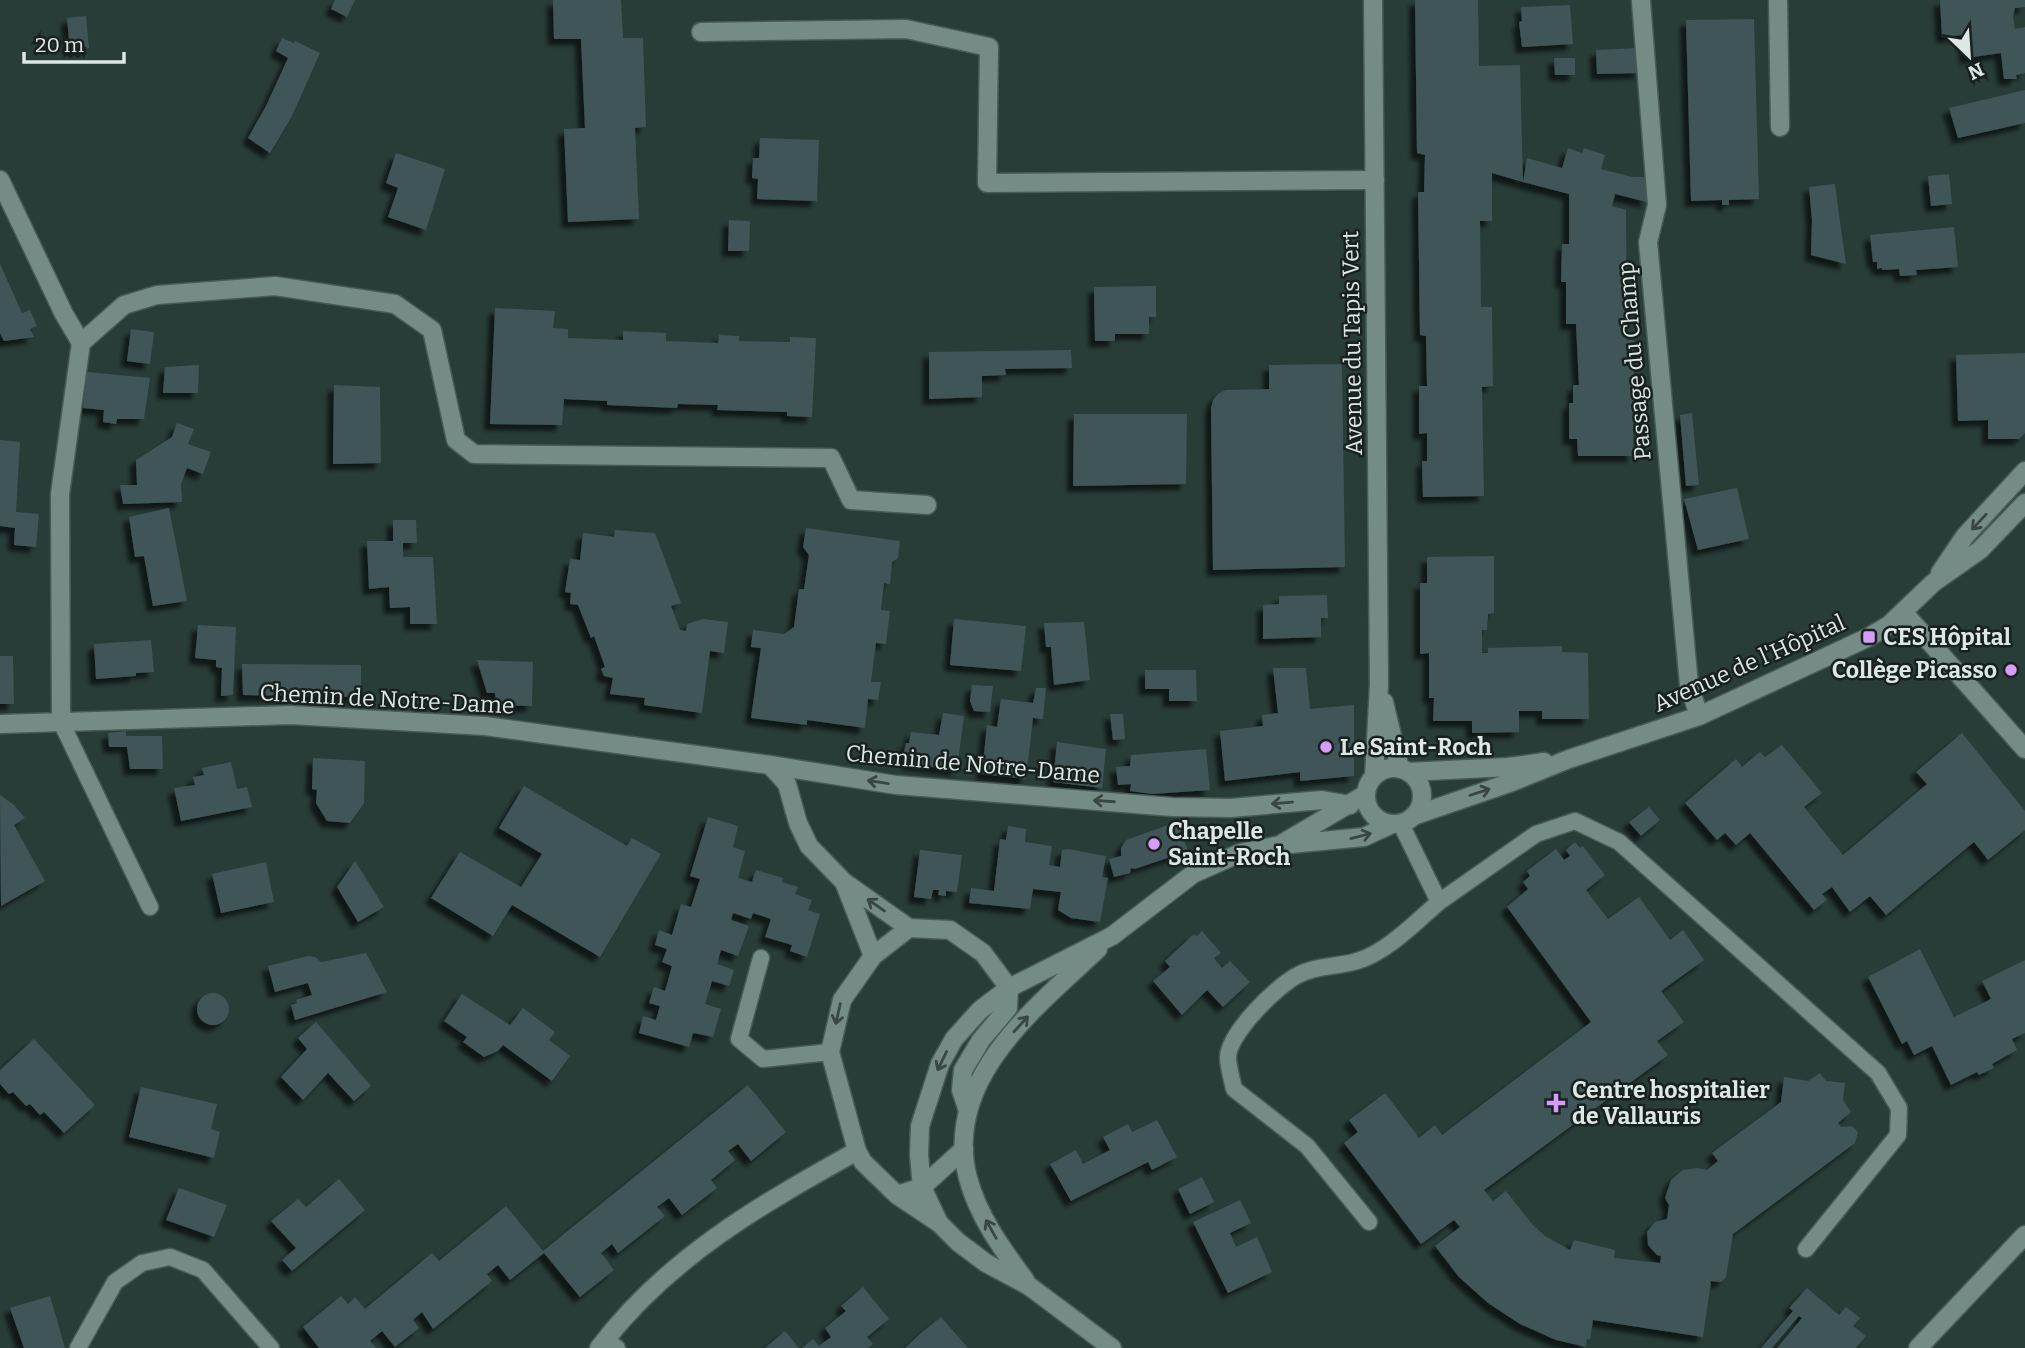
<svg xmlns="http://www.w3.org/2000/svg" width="2025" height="1348" viewBox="0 0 2025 1348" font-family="Bitter,serif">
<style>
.building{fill:#3f5558;filter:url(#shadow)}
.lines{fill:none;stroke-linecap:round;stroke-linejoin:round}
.service-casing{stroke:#485a56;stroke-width:19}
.minor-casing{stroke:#485a56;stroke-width:21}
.secondary-casing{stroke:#485a56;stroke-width:21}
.service{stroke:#758c86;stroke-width:16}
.minor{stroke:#758c86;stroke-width:18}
.secondary{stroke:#758c86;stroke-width:18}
.oneway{stroke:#394643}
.poi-dot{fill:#d79bf9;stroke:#18211f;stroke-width:2.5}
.labels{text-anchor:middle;stroke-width:5;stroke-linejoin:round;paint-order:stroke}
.street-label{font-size:23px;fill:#dce8e5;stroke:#18211f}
.poi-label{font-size:23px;font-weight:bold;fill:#dce8e5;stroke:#18211f;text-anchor:start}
</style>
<defs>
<filter id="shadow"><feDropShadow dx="-6" dy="6" stdDeviation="2" flood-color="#0009"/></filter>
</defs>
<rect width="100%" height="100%" fill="#283c38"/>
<!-- building -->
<path class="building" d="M335 0H355L347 17 331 9Z
M553 0H621L623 38H643L646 127 635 128 639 219 568 222 564 129 585 128 581 39H554Z
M1415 0H1478L1479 66 1520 65 1523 182 1492 173V221H1480L1481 307H1492L1493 386 1482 387 1484 496 1423 497 1422 461H1427V433L1419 434V386H1427L1426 336 1420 335 1418 192H1424L1425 155 1417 153Z
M1940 0H2025V7L2015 8 2013 17 2015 29 2025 27V73L2016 75 2017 79H2004L2001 53 1966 58 1963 35 1942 37Z
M1570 5 1573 44 1522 47 1519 22 1522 21 1521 7Z
M86 16 89 48 70 50 67 18Z
M1754 19 1759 199 1729 200V205H1722V200L1691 201 1686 20Z
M282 38 294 43 295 41 320 53 292 116 270 153 248 138 266 106 288 58 276 51Z
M1638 48 1640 73 1597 74 1596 50Z
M1554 58H1575V75H1555Z
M2025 90V123L1958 138 1949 108Z
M760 138 819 140 817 201 757 199 758 179 752 178 753 158H759Z
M1568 148 1582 153 1584 148 1605 155 1601 169 1632 177H1646L1647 202 1615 194 1612 206 1626 210 1627 340H1634L1633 456H1578L1577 439H1569V403H1573V385H1579L1576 324H1566V282H1561L1562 244H1569V194L1523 182 1527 158 1562 168Z
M396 153 445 169 426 230 388 217 398 188 386 183Z
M1949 174 1952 204 1931 206 1928 176Z
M1835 184 1841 229 1846 264 1811 255 1812 220 1809 187Z
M729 220 750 221 749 251H728Z
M1954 227 1958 267 1916 270 1917 275 1900 276 1899 269 1882 270V268L1877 269V262H1873L1870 235Z
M0 264 22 313 30 310 37 326 30 329 34 337 4 341 0 333Z
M1156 286V317H1149V334H1115V341H1095L1094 287Z
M495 308 555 311 553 328 568 329V338L623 340V331L666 333V341L718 343 719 335 739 336V341L790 342V337L816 338 812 417 787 416V412L717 410 718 405 678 404 677 408 607 405V401L564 399 562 425 490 424Z
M131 329 154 332 150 364 127 361Z
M1071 350 1072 368 1005 369 1006 375 982 376V397L929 399V352Z
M2025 353V433L2019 439H1988V420L1958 421 1956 355Z
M1342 364 1345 567 1213 570 1211 408 1213 400 1218 394 1226 390 1269 389V365Z
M199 365 198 393H163L165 367Z
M87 372 150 378 144 419H117L116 424 103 422 104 410 83 408Z
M334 385 380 387 381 463 333 464Z
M1692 413 1699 485 1686 486 1680 415Z
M1074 414H1187L1186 484 1073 486Z
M177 423 194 429 188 444 211 452 203 474 187 468 181 484 182 502 123 504 120 485H137L136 460 172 437Z
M0 440 20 442 16 512 39 514 36 547 14 545 15 528 0 526Z
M1737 488 1749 539 1698 550 1684 499Z
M169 508 187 601 153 606 144 556 135 557 129 517Z
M393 520H416L417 543H403V557H433L437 624H410V607L390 608 389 587 369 589 367 541H393Z
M806 528 900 541 898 558 892 562 890 584 884 583 881 610 890 611 886 644 876 643 871 682H881L878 700 868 699 865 728 807 720V725L751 718 761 648 751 647 753 630 784 634 794 627 799 589H804L809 555 803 547Z
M615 530 655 533 681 603 671 606 680 630 686 631 687 624 703 619 728 622 724 653 710 651 702 713 644 705 645 698 610 694 613 678 604 676 601 669 605 667 594 636 591 638 578 605 570 604 571 593 565 592 570 559 580 560 583 533 614 537Z
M1494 556V613L1488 614 1487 630H1482V653H1488V648L1562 646V652L1588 653 1589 719H1542V711H1519V732L1472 733V721H1433L1434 698H1429V653L1420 654V583H1427V557Z
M1327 595 1328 618H1321V637L1263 639V605L1279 604V596Z
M954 619 1026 626 1021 671 950 665Z
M1084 622 1090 680 1054 685 1051 647H1046L1044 623Z
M198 625 236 627 233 695 221 696 222 668 216 667V660L195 658Z
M151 640 154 672 136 673V676L96 679 94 644Z
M0 656H13L14 704H0Z
M477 660 533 662 532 706 496 705 495 693H487Z
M242 664 361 665V697L243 695Z
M1273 668H1306L1310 709 1354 705V776L1300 781V772L1225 781 1220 731 1263 726 1262 715 1278 713Z
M1145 670H1196L1197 701H1169V689H1145Z
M972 685 993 686 990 712 974 711 970 701Z
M1036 688H1046L1043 719 1033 718 1026 779 982 774 987 725 997 727 1001 699 1033 703Z
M943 713 964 716 957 770 907 764 908 757 903 756 906 743H909L911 732 939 735Z
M1110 714H1123L1125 739 1113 740Z
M126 731V736H162L163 769H130L127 747H109L108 733Z
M1962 733 2025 811V830L1988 860 1974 842 1886 915 1870 896 1850 912 1832 887 1822 894 1827 900 1814 910 1750 833 1736 845 1725 833 1717 840 1685 803 1736 759 1742 767 1760 752 1765 757 1782 745 1822 793 1804 807 1843 855 1927 784 1916 772Z
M1057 742 1106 749 1102 788 1053 782Z
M1206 749 1210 790 1152 794 1130 791 1131 784 1118 785 1116 767 1130 766 1131 755Z
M313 758 365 761 364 803 350 823 327 821 316 803 317 790 312 789Z
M231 762 237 789 247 787 252 807 181 821 174 788 195 785 193 777 204 775 202 768Z
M524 786 627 846 632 838 661 854 600 957 512 905 493 936 431 898 460 852 521 887 542 854 499 828Z
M0 795 14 805 25 818 14 825 45 881 1 906Z
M1649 807 1660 820 1641 836 1629 822Z
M708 817 738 826 733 847 745 851 738 878 752 882 756 870 783 878 782 882 798 887 795 894 812 900 808 910 820 914 807 957 790 951 792 945 765 937 771 919 753 913 751 919 733 913 731 920 749 926 738 956 721 950 717 964 734 970 729 986 712 981 709 991 705 1004 721 1009 713 1037 693 1033 689 1047 639 1033 643 1016 656 1020 660 1006 649 1003 654 987 665 991 672 966 662 962 667 949 655 945 659 930 672 935 681 904 691 907 700 879 690 876Z
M1177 822 1188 851 1135 869 1131 868 1130 873 1114 877 1109 859 1121 856V848L1126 840Z
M1008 826 1026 829 1025 842 1052 846 1049 865 1060 867 1062 850 1068 849 1106 856 1102 877 1108 878 1100 922 1071 918 1058 910 1061 892 1033 889 1030 909 969 903 971 888 994 891 1000 839 1006 840Z
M1575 842 1580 848 1583 846 1605 875 1586 890 1608 919 1639 897 1670 940 1683 930 1704 960 1661 991 1684 1022 1657 1041 1668 1055 1484 1190 1493 1201 1506 1191 1531 1223 1545 1236 1570 1250 1574 1240 1615 1250 1614 1258 1660 1263 1661 1256 1657 1255 1648 1245 1647 1232 1655 1222 1667 1219 1669 1205 1665 1198 1671 1180 1683 1170 1697 1168 1707 1170 1718 1161 1712 1153 1781 1102 1784 1077 1808 1081 1820 1073 1826 1081 1845 1083 1843 1100 1851 1112 1838 1123 1841 1127 1852 1126 1858 1132 1855 1143 1733 1234 1726 1277 1721 1282 1711 1281 1703 1337 1593 1320 1590 1340 1587 1339 1586 1347 1556 1340 1520 1324 1488 1303 1459 1277 1435 1246 1460 1227 1454 1220 1421 1244 1344 1143 1358 1132 1349 1120 1385 1093 1419 1138 1435 1125 1442 1135 1591 1022 1507 907 1528 889 1523 882 1530 876 1527 871 1556 849 1564 860 1570 856 1566 850Z
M920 850 962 855 957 892 946 891V896L938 895 939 890H933L931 899 914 897Z
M355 861 384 907 358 922 337 887Z
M266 862 274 902 221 913 212 874Z
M1202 931 1221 953 1214 958 1222 968 1230 961 1250 982 1223 1007 1207 990 1182 1015 1153 981 1170 967 1165 961 1194 934 1197 936Z
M1920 949 1954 1017 1991 999 1982 981 2025 960V1033L2012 1039 2017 1050 1992 1064 1994 1068 1979 1075 1977 1072 1951 1085 1932 1046 1914 1055 1907 1041 1902 1044 1868 977Z
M366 953 387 992 295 1020 291 1005 297 1003 296 1000 312 995 308 983 275 992 268 966 308 956 315 957 321 962Z
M197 1009a16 16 0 1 1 32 0a16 16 0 1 1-32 0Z
M462 994 510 1025 523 1008 555 1032 549 1040 570 1056 552 1081 503 1045 498 1051 484 1057 463 1042 467 1037 444 1021Z
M316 1022 371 1086 354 1101 328 1073 303 1100 281 1077 307 1049 298 1038Z
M34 1039 95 1105 64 1133 44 1112 40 1115 30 1104 26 1106 13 1092 9 1094 0 1084V1070Z
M748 1085 786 1132 751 1161 738 1144 728 1151 735 1160 711 1180 717 1188 682 1215 669 1198 657 1207 665 1216 618 1253 612 1244 601 1253 614 1270 580 1297 544 1253 510 1280 498 1265 487 1274 492 1281 433 1329 422 1312 413 1320 419 1328 395 1347 382 1331 370 1341 376 1348H319L303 1327 341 1296 348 1304 355 1297 365 1309 432 1253 439 1261 506 1206 543 1251Z
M141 1087 217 1104 211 1129 220 1132 214 1158 129 1137Z
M1157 1120 1177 1157 1152 1170 1148 1162 1071 1201 1050 1164 1076 1150 1083 1164 1110 1150 1103 1137 1128 1124 1132 1132Z
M1202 1177 1214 1202 1190 1214 1178 1189Z
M339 1179 365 1210 292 1271 282 1260 296 1248 271 1221 298 1199 306 1207Z
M179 1188 227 1205 214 1237 166 1220Z
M1240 1200 1251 1223 1230 1233 1236 1247 1257 1237 1272 1272 1228 1293 1193 1222Z
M863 1287 889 1319 867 1337 873 1344 868 1348H802L813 1339 819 1346 831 1337 825 1328 846 1311 841 1306Z
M1807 1288 1839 1315 1846 1307 1860 1318 1853 1326 1866 1336 1856 1348H1777L1802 1318 1799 1316 1772 1348H1761L1793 1311 1789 1308Z
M50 1296 65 1348H24L10 1308Z
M941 1317 968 1348H905L921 1333Z
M785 1331 799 1348H765Z"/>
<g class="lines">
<defs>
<path id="service" d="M61 722 150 907
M1401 824 1439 902 1536 834 1575 821 1619 842 1878 1073 1899 1108 1898 1135 1806 1249
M761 958 739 1039 763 1059 830 1052
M1369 1222 1307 1146 1234 1089C1232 1079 1228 1067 1228 1057 1229 1033 1278 984 1300 974 1318 965 1338 967 1357 961 1386 953 1417 921 1439 902
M605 1340 617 1348
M78 1348 115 1282 142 1263 170 1257 203 1270 271 1348"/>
<path id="minor" d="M1778 0 1780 127
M1641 1 1657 205 1648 242 1689 685 1699 716
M701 32 906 29 989 47 987 183 1375 180
M0 180 64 314 81 343 60 494 61 722
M81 343 124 305 157 295 275 286 395 304 432 330 456 440 474 454 831 458 851 500 927 505
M1940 573 1965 536 2025 471
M1904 613 2025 749
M0 724 291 715 485 726 770 765 896 785 1172 807 1231 808 1322 800 1350 805
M770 765 787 784 798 823 809 846 844 882 909 928
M1408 772 1508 767 1544 762
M1416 815 1512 782 1569 759 1699 716 1869 637 1889 625 1933 583 1980 550 2025 503
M844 882 873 956
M964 1149 922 1187 897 1195 863 1162 857 1151 830 1052 842 1000 873 956 909 928 950 930 983 953 1009 988 1008 1008 981 1040 963 1070 961 1090 968 1111
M897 1195 939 1223
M599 1348C667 1258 760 1205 857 1151
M1918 1348 2025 1235"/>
<path id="secondary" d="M1373 0 1379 685 1374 776
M1384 702 1400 769
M1366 796a28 28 0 1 1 56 0a28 28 0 1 1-56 0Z
M1283 843 1366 794
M1025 1280C1002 1249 978 1216 968 1178 942 1080 1035 1008 1098 949
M1112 1348 1029 1286 986 1263 958 1242 939 1223 922 1187 919 1155 920 1126 940 1064 954 1039 980 1010 1009 988 1112 936 1193 874 1240 853 1280 845 1364 837 1392 824"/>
</defs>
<!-- service casing -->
<use href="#service" class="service-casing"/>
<!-- minor casing -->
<use href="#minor" class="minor-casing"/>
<!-- secondary casing -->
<use href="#secondary" class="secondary-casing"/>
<!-- service -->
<use href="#service" class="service"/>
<!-- minor -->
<use href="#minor" class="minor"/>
<!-- secondary -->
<use href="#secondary" class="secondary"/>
</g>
<!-- one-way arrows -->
<defs><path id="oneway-shaft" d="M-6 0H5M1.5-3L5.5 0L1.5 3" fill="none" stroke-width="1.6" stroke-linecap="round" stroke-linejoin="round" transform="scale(1.75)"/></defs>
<g class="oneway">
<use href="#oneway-shaft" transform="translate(1979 522) rotate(133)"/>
<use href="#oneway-shaft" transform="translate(878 782) rotate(-171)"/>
<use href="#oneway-shaft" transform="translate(1480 792) rotate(-18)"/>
<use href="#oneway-shaft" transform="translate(1104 801) rotate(-176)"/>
<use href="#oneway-shaft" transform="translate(1282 803) rotate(175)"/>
<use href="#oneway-shaft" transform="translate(1361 836) rotate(-15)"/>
<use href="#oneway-shaft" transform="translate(876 905) rotate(-145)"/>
<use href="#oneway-shaft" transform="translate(838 1014) rotate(103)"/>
<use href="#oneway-shaft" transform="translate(1021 1024) rotate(-48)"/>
<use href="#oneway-shaft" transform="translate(942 1061) rotate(116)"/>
<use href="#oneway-shaft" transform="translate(991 1229) rotate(-119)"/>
</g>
<!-- markers -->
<g class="poi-dot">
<rect x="1862" y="630" width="14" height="14" rx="3.5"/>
<circle cx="2011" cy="670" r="7"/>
<circle cx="1326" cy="747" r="7"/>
<circle cx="1154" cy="844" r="7"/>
<path d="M1552.5 1092.5h7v7h7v7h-7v7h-7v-7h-7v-7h7z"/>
</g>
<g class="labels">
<!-- street labels -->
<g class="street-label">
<text transform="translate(1352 343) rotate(-91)" y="8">Avenue du Tapis Vert</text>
<text transform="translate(1634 361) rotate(-95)" y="8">Passage du Champ</text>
<text transform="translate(1749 663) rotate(-24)" y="8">Avenue de l'Hôpital</text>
<text transform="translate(387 699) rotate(3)" y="8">Chemin de Notre-Dame</text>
<text transform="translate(973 764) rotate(5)" y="8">Chemin de Notre-Dame</text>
</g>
<!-- poi labels -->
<g class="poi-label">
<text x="1883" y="645">CES Hôpital</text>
<text x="1997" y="678" text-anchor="end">Collège Picasso</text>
<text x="1340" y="755">Le Saint-Roch</text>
<text x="1168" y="839">Chapelle<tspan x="1168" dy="26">Saint-Roch</tspan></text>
<text x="1572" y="1098">Centre hospitalier<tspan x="1572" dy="26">de Vallauris</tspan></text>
</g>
</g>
<!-- north arrow -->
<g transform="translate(1969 56) rotate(155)" stroke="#18211f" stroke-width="5" paint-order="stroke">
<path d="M0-5L12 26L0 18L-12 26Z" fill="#dce8e5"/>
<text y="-10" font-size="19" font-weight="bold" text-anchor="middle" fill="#dce8e5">N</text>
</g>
<!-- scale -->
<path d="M24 52v10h100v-10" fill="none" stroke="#dce8e5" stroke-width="3.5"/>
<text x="35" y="52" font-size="21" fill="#dce8e5" stroke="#18211f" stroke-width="5" paint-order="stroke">20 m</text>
</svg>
